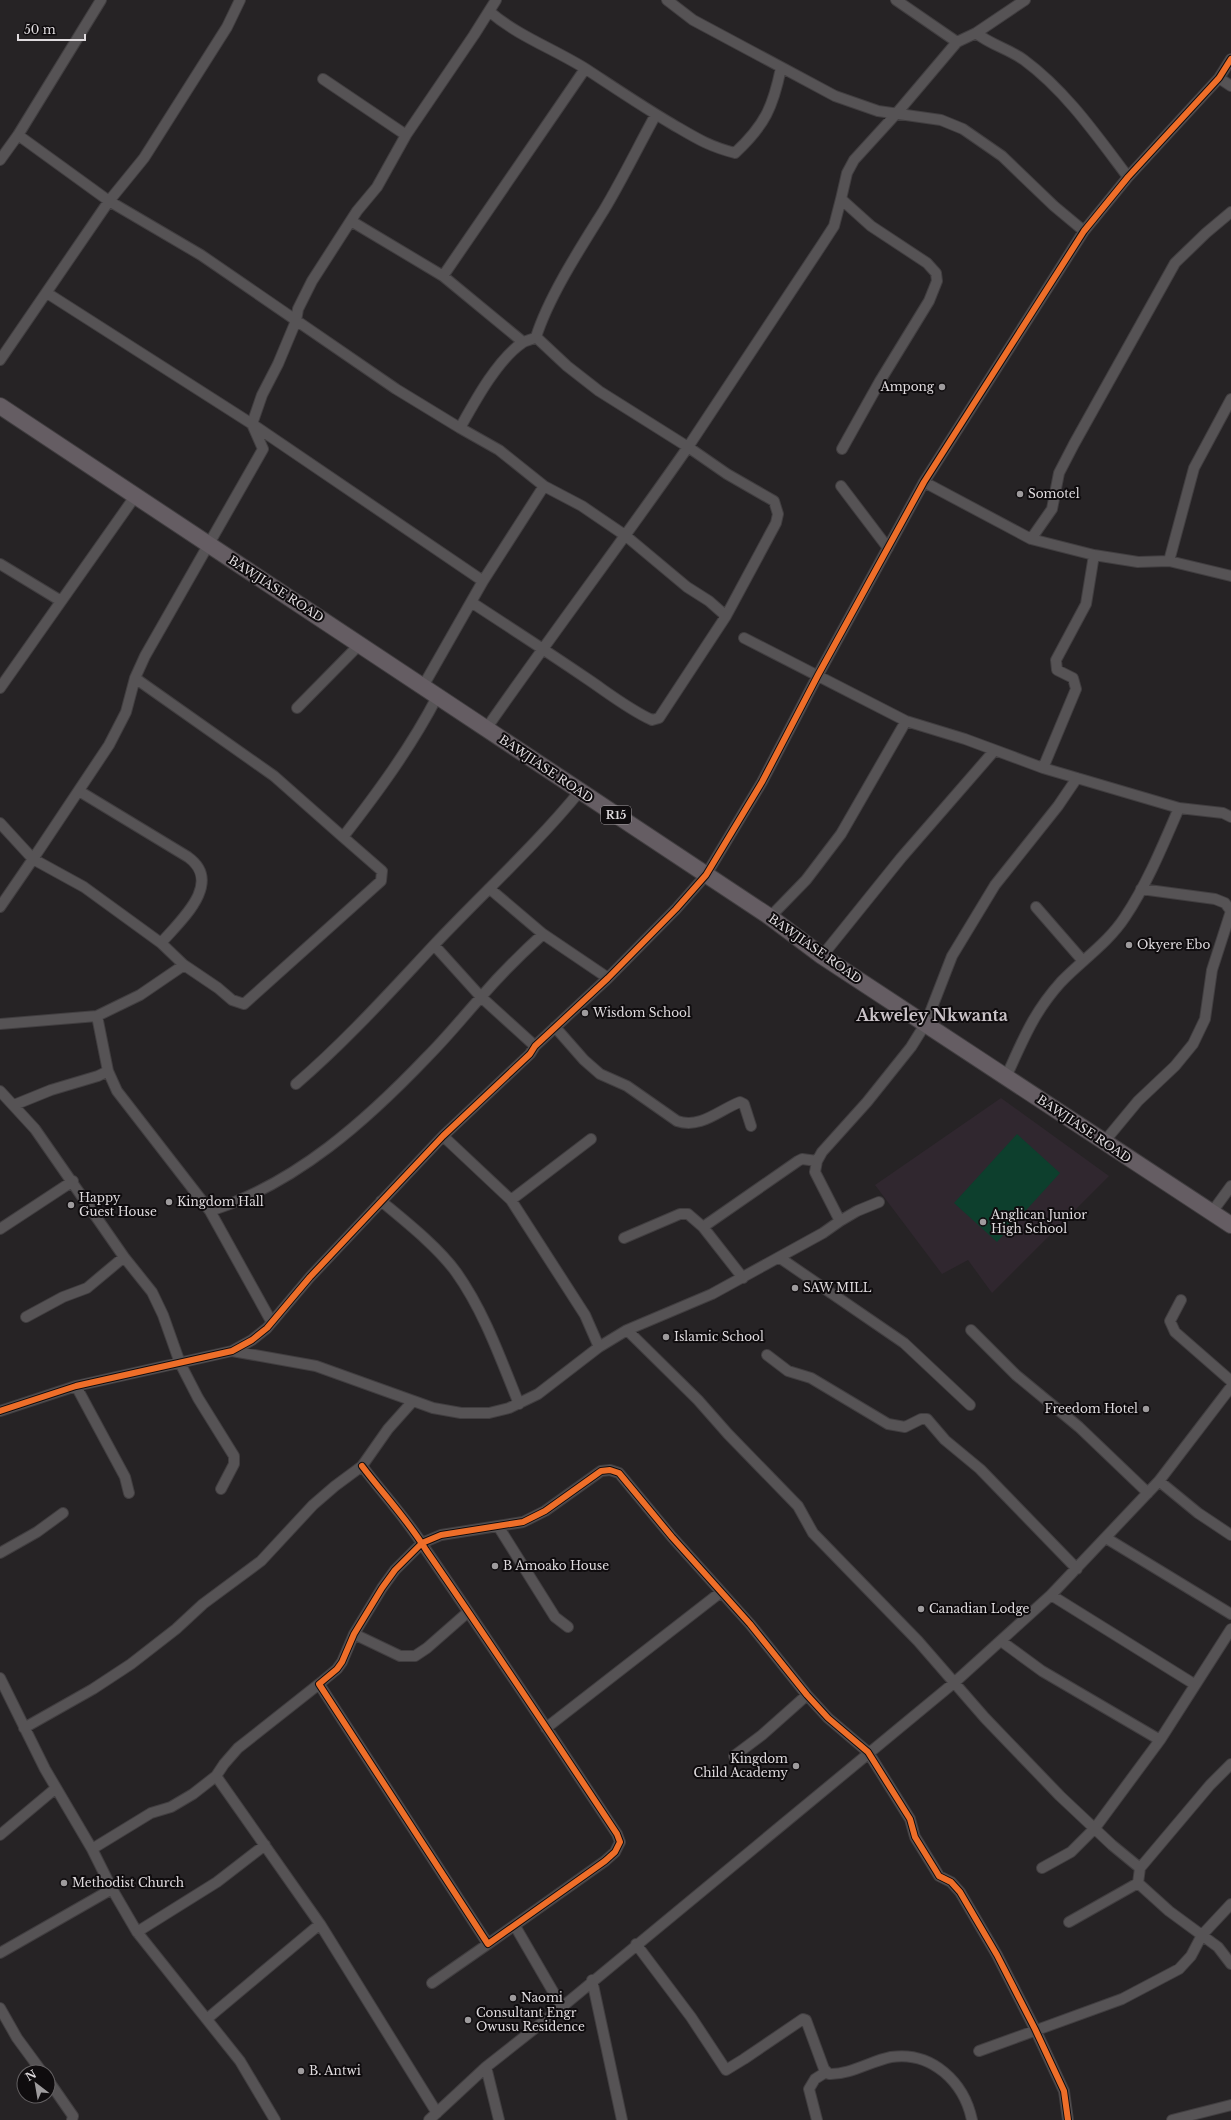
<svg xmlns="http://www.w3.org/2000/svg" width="1231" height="2120" viewBox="0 0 1231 2120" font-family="'Libre Baskerville',serif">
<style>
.built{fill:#30272f}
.green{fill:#0d3f2d}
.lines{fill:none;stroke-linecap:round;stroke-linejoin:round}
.minor-casing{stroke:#413e40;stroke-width:12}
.primary-casing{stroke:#413e40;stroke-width:18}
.minor{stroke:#565355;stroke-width:10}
.primary{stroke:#655d63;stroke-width:16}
.cycleway-casing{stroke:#0f0c0e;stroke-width:8}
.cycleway{stroke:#ee6e29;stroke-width:6}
.poi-dot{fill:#9e9b9d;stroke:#0f0c0e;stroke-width:1.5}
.labels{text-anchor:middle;stroke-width:4;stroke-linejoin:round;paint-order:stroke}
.shield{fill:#0f0c0e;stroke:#a19da0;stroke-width:1}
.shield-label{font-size:11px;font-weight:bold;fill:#dfdbde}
.poi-label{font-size:12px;fill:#dfdbde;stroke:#0f0c0e;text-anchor:start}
.street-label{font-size:12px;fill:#dfdbde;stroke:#0f0c0e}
.district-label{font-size:16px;font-weight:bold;fill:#cac3c8;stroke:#0f0c0e}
</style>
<rect width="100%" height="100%" fill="#262325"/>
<!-- built -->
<path class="built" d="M1001 1098 1109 1176 992 1293 968 1260 942 1274 875 1185Z"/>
<!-- green -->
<path class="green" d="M1017 1134 1060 1173 997 1242 954 1203Z"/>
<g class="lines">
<defs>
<path id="minor" d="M667 0 693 20 835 96 878 111 941 120 963 129 1002 156 1054 206 1084 231
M896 0 957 42
M490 12C518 36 554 49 586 69 615 88 643 107 672 124 696 138 708 146 735 153 765 125 773 107 781 68
M976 33C991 45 1009 49 1024 60 1066 91 1097 136 1128 177
M1219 78 1231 86
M323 79 406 135
M655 116C638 147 622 180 604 210 581 247 549 296 536 337L567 366 599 391 688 447 823 243 834 226 841 199
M18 135 109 201 201 255 396 389 460 428
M0 160 18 135 101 0
M351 221 443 276 523 342
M443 276 585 69
M47 293 252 424 483 581
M536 337C532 340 526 340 522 343 497 360 474 403 460 428L499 450 544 486
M0 360 109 201 144 158 227 27 240 0
M842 449 880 381 929 301 937 281 936 273 927 263 871 226 841 199 847 173 854 160 896 114 957 42 976 33 1025 0
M924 482 1031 539 1094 555 1138 562 1169 561 1231 576
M841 486 888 548
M1031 539 1052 509 1059 473 1074 444 1175 263 1206 233 1231 212
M1169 561 1194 468 1231 399
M0 564 61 601
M471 602C509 627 548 652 586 678 607 692 628 709 652 720L659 718 726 616 776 523 778 514 774 501 727 474 688 447C622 542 552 634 486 729
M744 638 906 721 965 739 1043 768 1179 808 1223 813 1231 817
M135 678 274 776 343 837
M0 688 136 495
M422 688 483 581 544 486 582 506 626 536 687 587 709 601 726 616
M297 708 360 644
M1043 768 1076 689 1073 678 1057 670 1056 660 1086 604 1094 555
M79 791 188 857C224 883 180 921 161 943
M0 823 33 859 109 745 126 712 135 678 145 656 263 449 252 424 262 395 278 364 296 321 298 309 312 281 357 211 377 187 406 135 474 35 496 0
M490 889 543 934
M0 907 33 859 84 887 161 943 184 965
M1036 907 1083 961
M770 917 806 880 841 834 906 721
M434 945 481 997 535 1046
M822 956 901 858 994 751
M0 1024 97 1016
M555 1027 584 1060 600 1074 627 1086 677 1121C701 1129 719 1110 740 1102L744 1104 751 1126
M1006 1077C1023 1040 1033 1013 1061 982 1082 960 1108 943 1125 917 1147 884 1163 845 1179 808
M296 1084C346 1041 389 993 434 945 483 893 535 846 580 791
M0 1091 35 1129 124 1257 152 1292 163 1315 180 1363 198 1398 234 1456V1464L221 1489
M14 1105 51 1090 98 1076 108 1071
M443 1136 511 1200 585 1315 599 1347
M1104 1142 1138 1101 1175 1066 1193 1044 1205 1019 1212 970 1231 911 1225 903 1215 899 1141 889
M511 1200 591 1139
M381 1201C405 1221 438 1247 456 1272 484 1311 501 1360 519 1404
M210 1211 117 1091 108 1071 97 1016 140 995 184 965 218 988 232 1000 244 1004 381 881 382 871 343 837C378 792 411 747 437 697
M1212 1212 1231 1186
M840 1221 857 1211 879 1202
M703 1227 798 1161 802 1159 817 1161
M0 1229 73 1181
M624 1238 680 1214H688L703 1227 743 1278
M780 1258 904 1343 970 1405
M1181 1300 1170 1321 1175 1332 1231 1381
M26 1317 63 1297 87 1288 124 1257
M271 1321 210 1211C296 1184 367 1120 428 1056 447 1037 463 1017 481 997 500 975 521 954 543 934L608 978
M627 1330 698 1400 728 1434 798 1506 813 1533 918 1641 985 1718 1060 1796 1112 1845 1140 1868 1138 1883 1169 1911 1218 1947 1231 1964
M971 1330 1016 1375 1079 1427 1148 1493
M232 1351 316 1366 433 1408 461 1413H489L509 1408 538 1394 599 1347 627 1330 712 1294 823 1233 840 1221 815 1172 817 1161 822 1152 867 1102 911 1047 926 1023 952 956 995 885 1058 806 1077 778
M767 1355 788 1371 811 1378 888 1424 905 1427 921 1419H927L945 1440 980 1469 1077 1569
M76 1386 125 1477 129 1493
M0 1411 76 1386 232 1351 252 1340 267 1328 310 1277 443 1136 530 1054 535 1046 608 978 676 909 706 875 762 782 818 675 924 482 1084 231 1128 177 1219 78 1231 59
M362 1466C383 1494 408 1520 426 1550 491 1644 554 1739 617 1834L620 1842 615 1852 605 1861 488 1944 319 1684 337 1669 342 1662 354 1634 382 1588 395 1570 422 1543 441 1535 523 1522 545 1511 601 1471 610 1470 619 1473 672 1537 750 1624 807 1695 828 1718 868 1752 910 1819 915 1837 936 1871 939 1876 951 1882 960 1892 997 1955 1035 2029 1064 2091 1068 2120
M1159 1481 1198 1513 1231 1535
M498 1526 555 1617 568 1627
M1106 1538 1231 1614
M0 1553 37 1532 63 1513
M1051 1595 1194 1684
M354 1634 400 1656H415L427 1648 468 1612
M1001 1641 1042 1671 1160 1740
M0 1678 45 1769 92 1849 112 1889 137 1932 240 2061 275 2120
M24 1728 93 1689 131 1664 176 1629 203 1604 261 1561 313 1505 335 1486 362 1466 388 1429 413 1401
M546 1728 721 1592
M734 1756 762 1735 807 1695
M216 1776 320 1924 437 2113
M0 1835 56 1788
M92 1849 151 1813 171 1807 193 1794 216 1776 224 1764 238 1748 319 1684
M1042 1868 1071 1852 1095 1828 1160 1740 1231 1629
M1140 1868 1210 1785 1231 1764
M1069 1922 1138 1883
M515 1926 562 2007
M137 1932 217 1882 265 1845
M636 1944 691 2017 726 2070 744 2059 803 2019 806 2020 824 2069 829 2074C849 2075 871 2061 891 2057 932 2051 964 2082 972 2120
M0 1953 112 1889
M592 1980 622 2120
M432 1983 488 1944
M0 2008 17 2038 42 2072
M208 2018 320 1924
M979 2051 1122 1999 1179 1969 1191 1956 1202 1935 1231 1904
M486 2067 499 2120
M48 2080 73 2116 72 2120
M429 2120 486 2067 562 2007 955 1682 1051 1595 1159 1481 1231 1387
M817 2120 809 2089 815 2079 826 2072
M1172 2120 1231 2105"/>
<path id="primary" d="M0 406 770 917 822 956 1231 1225"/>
</defs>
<!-- minor casing -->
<use href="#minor" class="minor-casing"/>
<!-- primary casing -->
<use href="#primary" class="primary-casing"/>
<!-- minor -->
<use href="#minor" class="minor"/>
<!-- primary -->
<use href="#primary" class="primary"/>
<defs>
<path id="cycleway" d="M0 1411 76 1386 232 1351 252 1340 267 1328 310 1277 443 1136 530 1054 535 1046 608 978 676 909 706 875 762 782 818 675 924 482 1084 231 1128 177 1219 78 1231 59
M362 1466C383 1494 408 1520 426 1550 491 1644 554 1739 617 1834L620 1842 615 1852 605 1861 488 1944 319 1684 337 1669 342 1662 354 1634 382 1588 395 1570 422 1543 441 1535 523 1522 545 1511 601 1471 610 1470 619 1473 672 1537 750 1624 807 1695 828 1718 868 1752 910 1819 915 1837 936 1871 939 1876 951 1882 960 1892 997 1955 1035 2029 1064 2091 1068 2120"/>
</defs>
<!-- cycleway casing -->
<use href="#cycleway" class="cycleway-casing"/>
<!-- cycleway -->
<use href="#cycleway" class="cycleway"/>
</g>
<!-- markers -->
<g class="poi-dot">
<circle cx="942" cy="387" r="4"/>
<circle cx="1020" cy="494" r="4"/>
<circle cx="1129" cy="945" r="4"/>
<circle cx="585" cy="1013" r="4"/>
<circle cx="169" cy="1202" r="4"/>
<circle cx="71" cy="1205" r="4"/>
<circle cx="983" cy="1222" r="4"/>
<circle cx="795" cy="1288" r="4"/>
<circle cx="666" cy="1337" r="4"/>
<circle cx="1146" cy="1409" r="4"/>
<circle cx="495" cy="1566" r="4"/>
<circle cx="921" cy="1609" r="4"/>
<circle cx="796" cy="1766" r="4"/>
<circle cx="64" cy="1883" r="4"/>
<circle cx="513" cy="1998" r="4"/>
<circle cx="468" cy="2020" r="4"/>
<circle cx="301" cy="2071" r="4"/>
</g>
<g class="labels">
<!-- shield labels -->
<rect class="shield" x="601" y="806" width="30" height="18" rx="3"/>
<g class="shield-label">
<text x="616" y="819">R15</text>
</g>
<!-- poi labels -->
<g class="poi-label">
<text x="934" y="391" text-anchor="end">Ampong</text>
<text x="1028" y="498">Somotel</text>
<text x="1137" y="949">Okyere Ebo</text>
<text x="593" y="1017">Wisdom School</text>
<text x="79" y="1202">Happy<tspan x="79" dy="14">Guest House</tspan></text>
<text x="177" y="1206">Kingdom Hall</text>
<text x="991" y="1219">Anglican Junior<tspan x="991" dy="14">High School</tspan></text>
<text x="803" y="1292">SAW MILL</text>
<text x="674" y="1341">Islamic School</text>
<text x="1138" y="1413" text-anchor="end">Freedom Hotel</text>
<text x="503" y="1570">B Amoako House</text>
<text x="929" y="1613">Canadian Lodge</text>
<text x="788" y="1763" text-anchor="end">Kingdom<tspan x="788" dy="14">Child Academy</tspan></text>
<text x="72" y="1887">Methodist Church</text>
<text x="521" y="2002">Naomi</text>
<text x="476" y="2017">Consultant Engr<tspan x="476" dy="14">Owusu Residence</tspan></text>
<text x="309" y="2075">B. Antwi</text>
</g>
<!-- street labels -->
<g class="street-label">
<text transform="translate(276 589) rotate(33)" y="4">BAWJIASE ROAD</text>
<text transform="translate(546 769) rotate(34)" y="4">BAWJIASE ROAD</text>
<text transform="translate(815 949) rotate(35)" y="4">BAWJIASE ROAD</text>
<text transform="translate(1084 1129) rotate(34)" y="4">BAWJIASE ROAD</text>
</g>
<!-- district labels -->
<g class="district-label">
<text x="932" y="1021">Akweley Nkwanta</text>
</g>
</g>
<!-- north arrow -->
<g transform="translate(36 2084) rotate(329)"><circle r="19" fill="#0f0c0e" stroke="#625f61"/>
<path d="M0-3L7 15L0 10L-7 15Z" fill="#9e9b9d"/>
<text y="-6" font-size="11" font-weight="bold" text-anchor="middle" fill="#dfdbde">N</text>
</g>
<!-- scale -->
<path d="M18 34v6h67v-6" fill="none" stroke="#dfdbde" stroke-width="2"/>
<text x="24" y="34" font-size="12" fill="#dfdbde" stroke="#0f0c0e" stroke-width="3" paint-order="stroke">50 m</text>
</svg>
